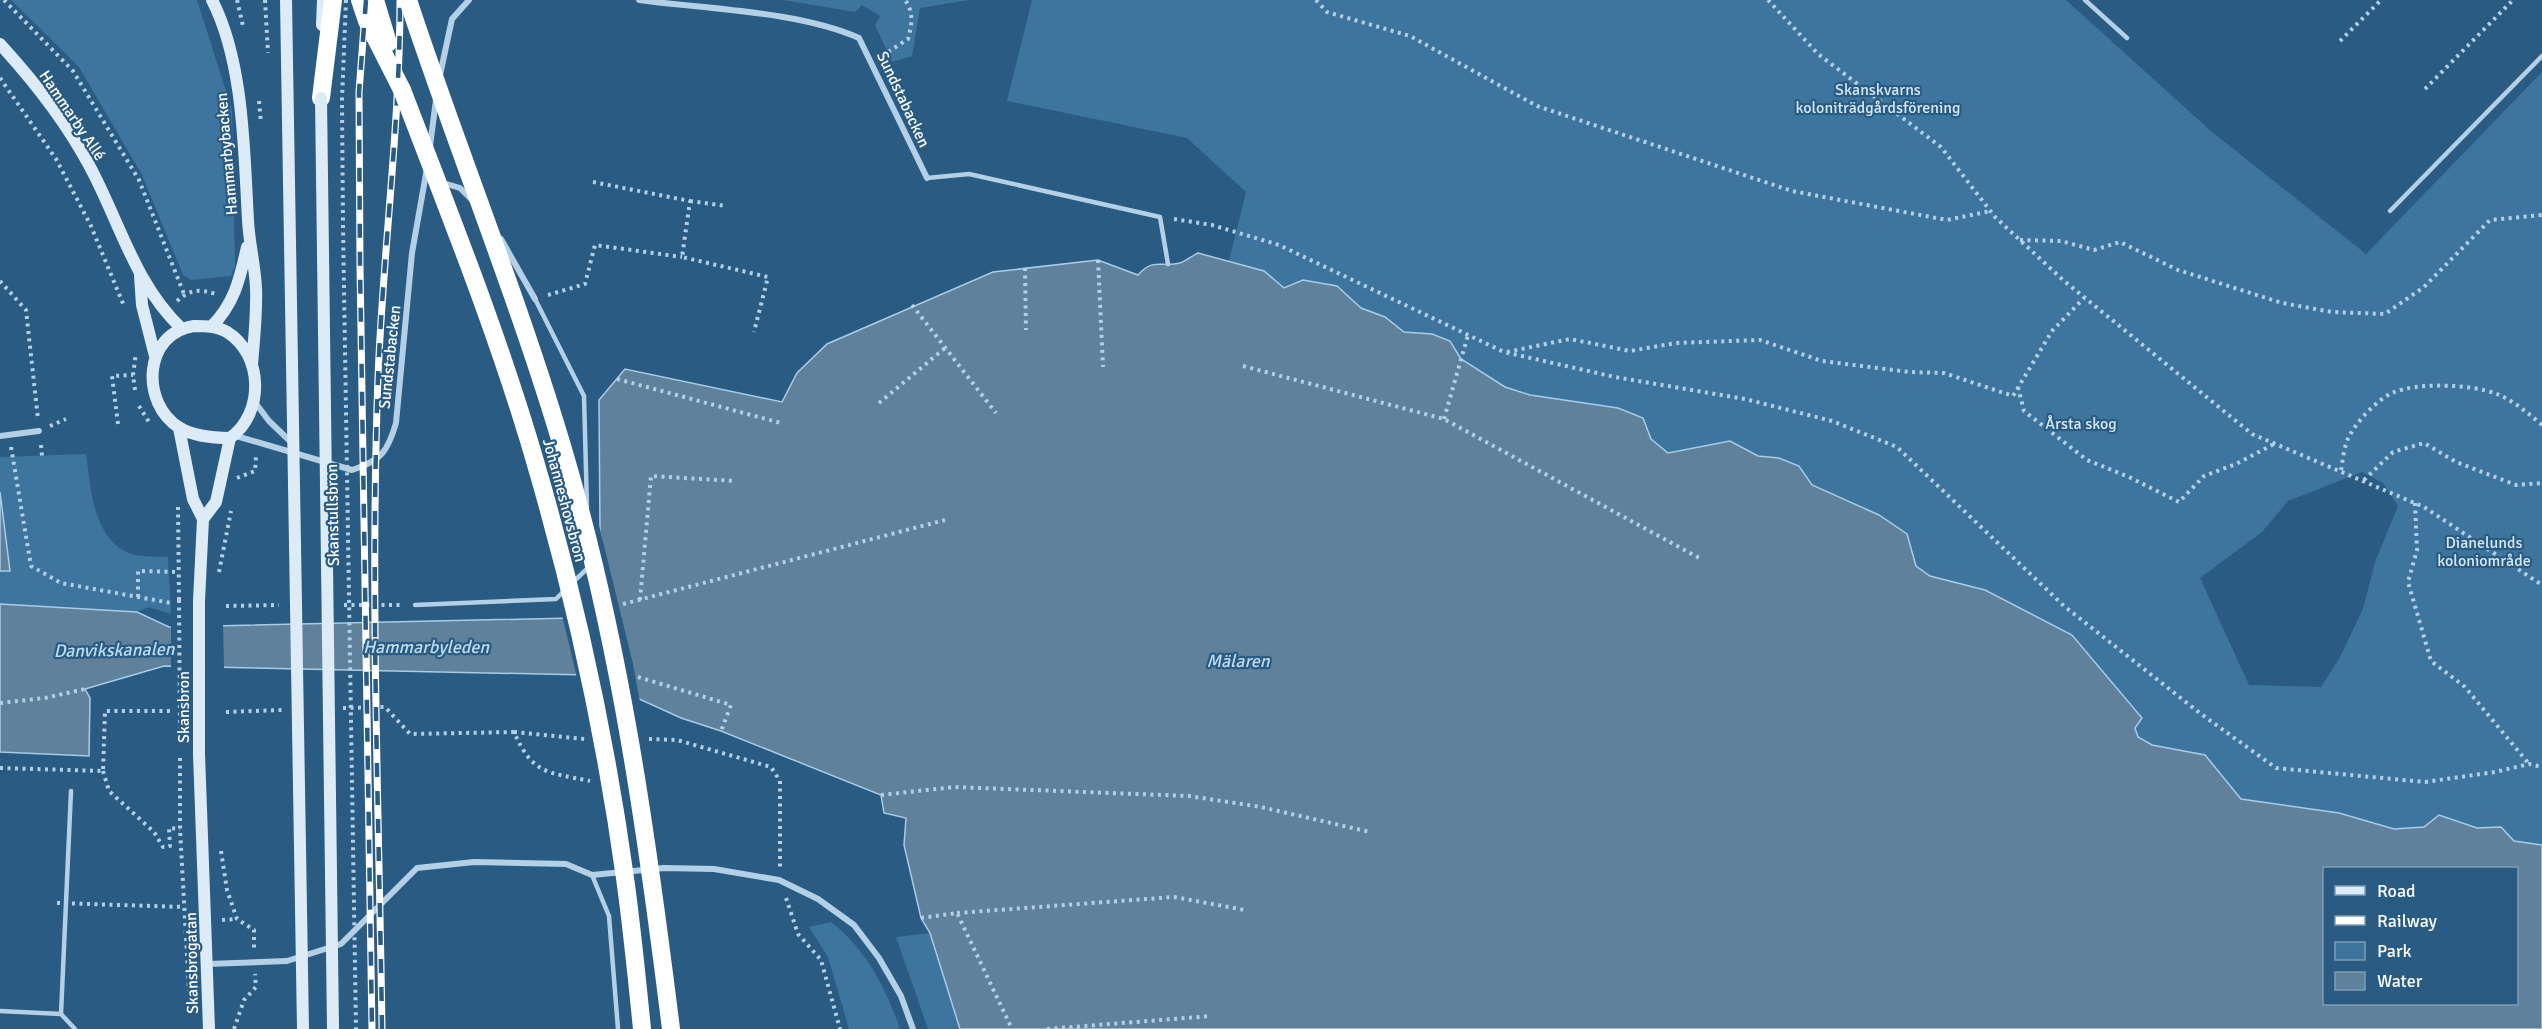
<svg xmlns="http://www.w3.org/2000/svg" width="2542" height="1029" viewBox="0 0 2542 1029" font-family="Signika,sans-serif">
<style>
.green{fill:#3e759f;fill-rule:evenodd}
.water{fill:#5f819c;stroke:#a8cce7;stroke-width:1.5;fill-rule:evenodd}
.pier{fill:#295b83}
.lines{fill:none;stroke-linecap:round;stroke-linejoin:round}
.path{stroke:#b3d0e7;stroke-width:4;stroke-dasharray:3 4.5;stroke-linecap:butt}
.lane{stroke:#b3d0e7;stroke-width:4.5}
.street{stroke:#b3d0e7;stroke-width:6}
.secondary{stroke:#dcebf6;stroke-width:12}
.highway{stroke:#fff;stroke-width:18}
.rail-casing{stroke:#fff;stroke-width:7}
.rail{stroke:#295b83;stroke-width:4.5;stroke-dasharray:14;stroke-linecap:butt}
.path-bridge{stroke:#b3d0e7;stroke-width:4;stroke-dasharray:3 4.5;stroke-linecap:butt}
.secondary-bridge{stroke:#dcebf6;stroke-width:12}
.highway-bridge{stroke:#fff;stroke-width:18}
.labels{text-anchor:middle;stroke-width:4.5;stroke-linejoin:round;paint-order:stroke}
.park-label{font-size:16px;fill:#d6e8f5;stroke:#295b83}
.street-label{font-size:16px;fill:#fff;stroke:#295b83}
.water-label{font-size:18px;font-style:italic;fill:#bedaee;stroke:#295b83}
</style>
<rect width="100%" height="100%" fill="#295b83"/>
<!-- green -->
<path class="green" d="M11 0H197L232 110 235 266 231 276 191 280 183 275 142 175 79 67Z
M783 0H969L920 8 912 56 892 62 875 25 880 16 862 5 855 12Z
M1032 0H2066L2212 132 2366 254 2542 72V845L2514 841 2501 827 2477 828 2439 815 2424 827 2394 829 2339 813 2241 799 2205 755 2152 745 2138 737 2135 728 2142 717 2072 635 1986 590 1930 576 1916 566 1907 533 1879 515 1812 485 1799 466 1779 458 1758 456 1730 441 1668 453 1651 439 1642 418 1618 408 1530 395 1505 387 1461 358 1450 341 1432 334 1404 333 1385 317 1361 308 1337 286 1303 280 1284 288 1264 271 1229 261 1246 192 1187 138 1007 101ZM2362 472 2383 483 2398 506 2375 562 2363 609 2339 659 2321 687 2249 685 2200 578 2262 532 2288 501Z
M86 454C91 490 93 543 135 555 145 557 158 556 168 557L171 614 149 607 137 612 0 604V571H10L0 492V457Z
M831 922C866 949 886 988 900 1029H849L828 957 809 927Z
M930 933 960 1029H928L896 937Z"/>
<!-- water -->
<path class="water" d="M1198 253 1264 271 1284 288 1303 280 1337 286 1361 308 1385 317 1404 332 1432 334 1450 341 1461 359 1505 387 1530 395 1618 408 1643 418 1651 439 1668 453 1730 441 1758 456 1779 458 1799 466 1812 485 1879 515 1907 534 1916 566 1930 576 1985 590 2072 635 2142 718 2135 728 2138 737 2152 745 2205 755 2241 799 2339 813 2394 829 2424 827 2439 815 2477 828 2501 827 2514 841 2542 845V1029H960L930 933 921 918 904 845 906 818 884 813 881 795 721 731 681 718 637 698 632 676 164 666 85 689 90 698 89 756 0 752V604L137 612 169 627 616 617 600 532 599 400 625 369 782 402 797 373 827 344 993 272 1098 260 1138 275C1154 257 1161 268 1180 263 1186 261 1192 256 1198 253ZM2324 868H2516V1004H2324Z
M0 492 10 571H0Z"/>
<!-- pier -->
<path class="pier" d="M597 517 633 664 640 702 635 699 630 679 577 678 562 615 612 614 597 533Z
M223 622 224 670 171 669V624Z"/>
<g class="lines">
<!-- path -->
<path class="path" d="M4 0 73 71 139 180 184 294
M237 0 243 26
M1316 0 1327 12 1410 36 1537 106 1792 191 1947 220 1991 211
M1768 0 1818 54 1941 147 1995 217 2063 280 2252 434 2424 507 2542 585
M2340 41 2381 0
M882 56 908 39C912 24 914 12 905 0
M0 78 56 159 91 226 124 306
M2425 89 2513 0
M259 101 261 123
M593 182 690 201 682 257 768 277 754 332
M690 201 726 206
M1174 219 1212 225 1279 245 1504 352 1615 377 1745 399 1832 421 1897 447 2064 606 2201 714 2276 768 2425 782 2495 772 2529 764 2542 767
M2020 240 2061 241 2094 250 2120 242 2178 270 2282 303 2332 312 2385 314 2424 287 2490 220 2542 215
M1098 260 1103 367
M1025 268 1026 330
M0 281 26 310 38 419
M548 295 585 284 595 245 682 257
M177 301C190 289 200 289 216 294
M912 305 996 413
M1507 352 1570 339 1630 351 1676 343 1760 340 1822 361 1909 372 1944 373 2013 396 2052 331 2084 298
M1243 366 1444 419 1701 559
M617 379 781 423
M2018 387 2024 411 2087 460 2129 477 2179 502 2204 476 2236 464 2274 444
M135 390 133 375 136 353
M879 403 945 348
M139 406 149 422
M1444 419 1468 335
M118 424 112 376 133 375
M50 426 66 419
M41 445 42 456
M11 447 31 566 61 583 171 603
M2341 470C2343 460 2344 444 2350 435 2358 420 2377 400 2392 393 2417 382 2471 384 2497 394 2514 401 2528 413 2542 425
M237 478 255 471 256 456
M2364 480 2393 452 2424 443 2456 462 2516 485 2542 483
M2415 503 2417 550 2408 582 2431 661 2465 687 2529 764
M178 507 179 600
M219 572 231 511
M138 597V571L178 572
M640 600 651 476 735 481
M623 604 945 520
M344 605H402
M226 606 279 605
M638 677 731 705 721 731
M0 703 45 698 85 689
M343 708 385 707 410 734 514 732C533 775 547 772 590 781
M226 712 282 710
M514 732 585 739
M649 739 677 740 771 767 780 781V868
M180 758V829L189 991
M0 768 103 771 105 711H171
M103 771 109 791 154 832 163 847 170 846 169 828 180 829
M881 795 954 787 1189 796 1261 807 1370 832
M221 851 227 890 237 919 254 930V949
M786 898 798 934 821 960 840 1029
M957 913 1174 897 1245 910
M921 918 957 913 1012 1029
M222 920 237 919
M234 1029 244 1000 256 987 255 974
M1047 1029 1211 1016"/>
<!-- lane -->
<path class="lane" d="M2085 0 2127 38
M927 178 969 174 1160 217 1168 264
M2390 211 2542 56
M535 299 584 396 587 508
M573 582 589 567
M415 605 556 599 565 590
M592 875 609 916 618 1029
M0 1011 61 1014 71 791
M61 1014 75 1029"/>
<!-- street -->
<path class="street" d="M639 0C706 9 798 11 859 38L927 178
M440 75 452 19 469 0
M430 146 436 100
M440 182 460 188 472 200
M501 239 535 299
M254 401 269 421 292 443
M233 435 352 470C381 461 388 451 396 423L412 253 427 168
M0 436 39 431
M208 964 287 961 341 944 417 868 474 862 566 864 592 875 664 868 714 869 779 880 818 899 854 925 879 958 901 996 913 1029"/>
<!-- secondary -->
<path class="secondary" d="M212 0C244 62 244 152 248 220 249 243 255 265 256 288 257 314 254 339 252 365
M322 25 323 0
M0 44C33 80 66 122 89 165 119 220 134 283 181 328
M140 275 142 305 155 356
M194 326C205 326 217 326 227 332 263 354 265 413 230 438 214 438 195 437 180 428 140 404 143 333 194 326Z
M211 327C235 303 240 278 247 247
M179 428 193 499 203 519 199 601
M203 519 216 502 230 438
M199 754 209 1029"/>
<!-- highway -->
<path class="highway" d="M360 0 367 21 402 90
M375 0 388 43
M321 98 333 0"/>
<defs>
<path id="rail" d="M366 0 359 92 360 266 372 1029
M382 1029C379 812 370 594 378 377 383 251 400 126 400 0"/>
</defs>
<!-- rail casing -->
<use href="#rail" class="rail-casing"/>
<!-- rail -->
<use href="#rail" class="rail"/>
<!-- path-bridge -->
<path class="path-bridge" d="M265 0 268 53
M346 0 342 100 343 226 356 1029
M179 600 180 728
M57 903 184 907"/>
<!-- secondary-bridge -->
<path class="secondary-bridge" d="M286 0 303 1029
M321 98 333 1029
M199 601V754"/>
<!-- highway-bridge -->
<path class="highway-bridge" d="M408 0C458 152 520 302 565 456 620 643 647 835 671 1029
M402 90C450 215 500 339 537 468 576 602 606 740 625 878 632 928 637 979 642 1029"/>
</g>
<g class="labels">
<!-- park labels -->
<g class="park-label">
<text x="1878" y="95">Skanskvarns<tspan x="1878" dy="18">koloniträdgårdsförening</tspan></text>
<text x="2081" y="429">Årsta skog</text>
<text x="2484" y="548">Dianelunds<tspan x="2484" dy="18">koloniområde</tspan></text>
</g>
<!-- street labels -->
<g class="street-label">
<text transform="translate(904 99) rotate(65)" y="6">Sundstabacken</text>
<text transform="translate(73 115) rotate(56)" y="6">Hammarby Allé</text>
<text transform="translate(226 154) rotate(-95)" y="6">Hammarbybacken</text>
<text transform="translate(389 357) rotate(-84)" y="6">Sundstabacken</text>
<text transform="translate(565 500) rotate(75)" y="6">Johanneshovsbron</text>
<text transform="translate(332 515) rotate(-91)" y="6">Skanstullsbron</text>
<text transform="translate(183 707) rotate(-90)" y="6">Skansbron</text>
<text transform="translate(191 963) rotate(-91)" y="6">Skansbrogatan</text>
</g>
<!-- water labels -->
<g class="water-label">
<text x="426" y="653">Hammarbyleden</text>
<text transform="translate(114 650) rotate(-1)" y="6">Danvikskanalen</text>
<text x="1238" y="667">Mälaren</text>
</g>
</g>
<!-- legend -->
<rect x="2323" y="867" width="195" height="138" fill="#295b83" stroke="#7f9db5" stroke-width="1.5"/>
<rect x="2335" y="886" width="30" height="9" fill="#dcebf6" stroke="#7f9db5" stroke-width="1.5"/>
<text x="2377" y="897" font-size="18" fill="#ffffff">Road</text>
<rect x="2335" y="916" width="30" height="9" fill="#ffffff" stroke="#7f9db5" stroke-width="1.5"/>
<text x="2377" y="927" font-size="18" fill="#ffffff">Railway</text>
<rect x="2335" y="942" width="30" height="18" fill="#3e759f" stroke="#7f9db5" stroke-width="1.5"/>
<text x="2377" y="957" font-size="18" fill="#ffffff">Park</text>
<rect x="2335" y="972" width="30" height="18" fill="#5f819c" stroke="#7f9db5" stroke-width="1.5"/>
<text x="2377" y="987" font-size="18" fill="#ffffff">Water</text>
</svg>
